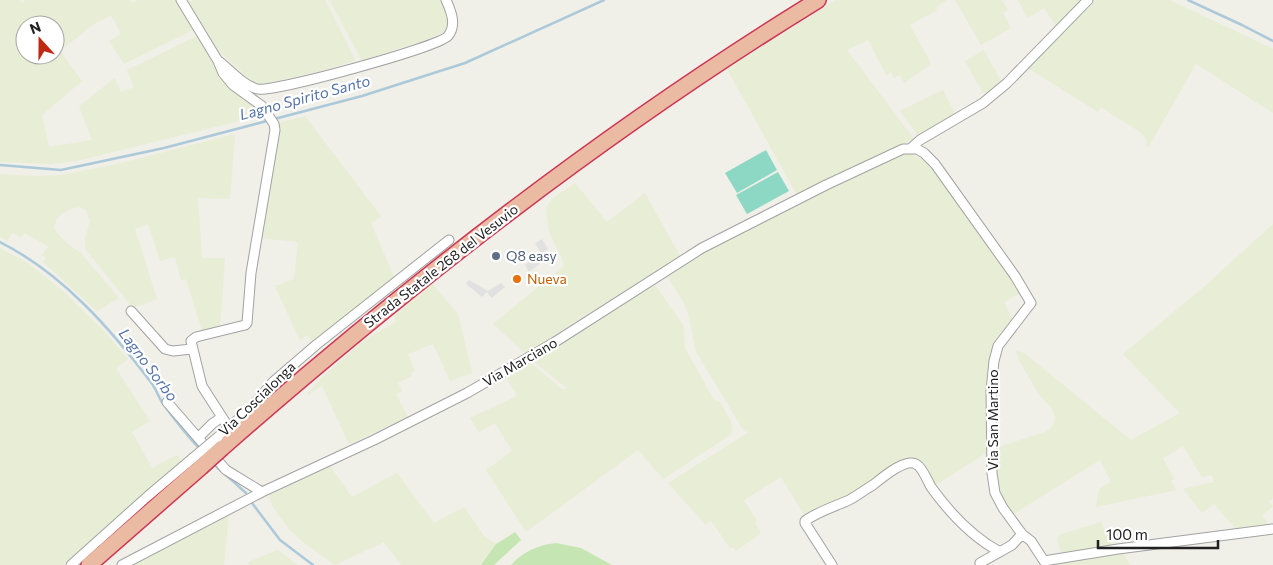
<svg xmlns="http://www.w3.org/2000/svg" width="1273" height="565" viewBox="0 0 1273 565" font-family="Commissioner,sans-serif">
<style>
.farmland{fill:#e8edd5;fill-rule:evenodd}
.grass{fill:#c5e6b3}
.pitch{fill:#8dd8c5}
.parking{fill:#e1e1e1}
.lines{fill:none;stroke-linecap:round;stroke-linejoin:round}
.stream{stroke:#acc9da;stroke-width:2.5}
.minor-casing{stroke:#a2a2a2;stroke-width:11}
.trunk-casing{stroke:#cd3655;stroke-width:18}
.minor{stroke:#fff;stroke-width:9}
.trunk{stroke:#eabaa2;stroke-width:15}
.minor-bridge-casing{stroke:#a2a2a2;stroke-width:11;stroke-linecap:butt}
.trunk-bridge-casing{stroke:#cd3655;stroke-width:18;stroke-linecap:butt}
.minor-bridge{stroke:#fff;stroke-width:9}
.trunk-bridge{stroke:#eabaa2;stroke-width:15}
.service-dot{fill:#5c6f8a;stroke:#fff;stroke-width:2}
.food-dot{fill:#e8710a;stroke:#fff;stroke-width:2}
.labels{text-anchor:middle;stroke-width:4.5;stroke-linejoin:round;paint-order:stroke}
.service-label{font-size:14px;fill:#4e5e75;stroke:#fff;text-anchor:start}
.street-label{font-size:14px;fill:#212121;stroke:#fff}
.food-label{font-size:14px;fill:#c56008;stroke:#fff;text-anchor:start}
.water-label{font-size:15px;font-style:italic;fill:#5473a9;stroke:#fff}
</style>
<rect width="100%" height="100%" fill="#f0efe8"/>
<!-- farmland -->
<path class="farmland" d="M0 0H20L22 3 26 0H130L132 3 138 0H179L195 29 124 64 109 41 121 34 111 15 94 24 60 51 82 81 42 115 49 147 92 140 79 106 115 78 121 92 134 87 127 70 199 35 264 115 81 160 52 164 0 162ZM25 25H55V55H25Z
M193 0H325L355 59 354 61 320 71 259 85 250 79 217 50 187 3Z
M333 0H441L449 15 448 25 444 31 437 36 362 61 330 1Z
M836 0H947L936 7 937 10 910 25 931 64 904 83 900 75 894 78 891 72 886 75 868 40 847 50 914 139 797 195 727 69Z
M955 0H1002L1008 10 1003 13 1011 28 981 45Z
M1018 0H1084L1057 27 1044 8 1027 18Z
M1092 0H1170L1273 49V113L1196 64 1148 148 1145 137 1140 132 1101 107 1098 112 1026 67Z
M984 50 1002 83 987 96 981 90 965 61Z
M943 90 956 116 919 137 900 111Z
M305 116 380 215 381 217 371 223 394 277 312 342 307 335 300 341 275 286 294 279 298 242 259 238 278 123Z
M235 134 230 199 198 198 202 258H225L220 327 202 330 186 279 181 280 175 257 160 261 148 224 135 229 157 299 133 308 86 250 85 239 90 221 86 210 79 207 73 208 63 213 57 218 54 227 56 232 68 244 81 253 119 298 97 311 43 262 46 258 42 255 48 247 46 245 24 233 21 237 12 233 7 241 0 237V174L35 176 60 175 117 164Z
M909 153 923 160 942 180 1001 263 1020 293 1004 302 1012 319 997 339 994 346 989 369 986 453 934 486 916 460 846 498 804 515 781 477 744 500 757 521 755 522 761 533 736 551 733 547 730 548 711 521 705 524 668 483 749 432 744 431 696 352 688 313 684 303 666 275 733 236 898 155Z
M575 183 607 222 645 193 680 256 568 326 527 355 493 324 564 266 562 259 549 232 546 208 552 199Z
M1273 224V498L1269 502 1273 506 1262 516 1271 527 1238 531 1214 504 1202 513 1183 489 1214 482 1212 475 1202 477 1183 446 1163 458 1174 479 1171 481 1176 490 1096 507 1099 489 1111 482 1100 460 1012 515 1002 498 999 489 995 448 1045 432 1050 429 1054 423 1055 418 1052 409 1038 393 1020 362 1015 350 1024 353 1131 440 1180 413 1123 354 1205 286Z
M0 248 26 262 62 290 104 331 128 359 118 367 117 370 150 421 132 432 152 468 177 455 181 461 63 565H0Z
M432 284 458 314 472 373 450 381 433 344 408 354 415 371 411 373 412 376 398 383 402 391 396 394 408 417 349 444 322 386 308 395 307 394 321 378 364 340 396 322 394 315Z
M654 284 683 325 685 348 714 400 720 402 731 421 732 434 663 479 638 450 526 532 486 470 512 451 495 423 479 432 470 418 517 396 506 377 530 362 563 390 568 387H565L533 361Z
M330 466 352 497 397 473 434 523 464 507 484 536 496 544 481 565H401L384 542 335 565 303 542 290 530 274 509 269 497 271 494Z
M229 513 224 565H130Z
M1101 522 1113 547 1062 554 1057 541 1059 535Z
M278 550 298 565H249L248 562Z
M1123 552 1130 565H1051L1053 564Z"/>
<!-- grass -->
<path class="grass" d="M515 532 521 540 494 565H481L496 544Z
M556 543 581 548 612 565H511C524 551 538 545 556 543Z"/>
<!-- pitch -->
<path class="pitch" d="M766 150 777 170 737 193 725 173Z
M778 172 789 191 747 214 736 195Z"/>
<!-- parking -->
<path class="parking" d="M542 239 548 249 542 253 547 259 529 272 525 265 541 253 535 243Z
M469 280 488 291 501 283 505 287 492 298 487 292 482 297 466 284Z"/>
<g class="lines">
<!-- stream -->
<path class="stream" d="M1188 0 1242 25 1273 41
M0 165 61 170 164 148 362 96 465 63 604 0
M0 242C63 274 111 329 153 385 157 391 159 399 164 405 175 420 187 436 200 449
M212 462 221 471
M225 474 246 493
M252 503 280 540 313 565"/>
<defs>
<path id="minor" d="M181 0 218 61 223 73 233 85 262 106 274 124 275 130 251 273 247 323 245 325 196 337 191 341 202 386 229 428
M220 62C231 71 243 85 257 89 272 93 439 47 448 36 457 25 451 11 446 0
M911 148 920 140 983 103 1007 83 1088 0
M131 311 165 349 173 351 192 349
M167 402 226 470 262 492
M218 437 252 407 273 382 316 345 449 240
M198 438 212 424 222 417
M980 563 1012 545 1022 534
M71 565 148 496 193 458
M122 565 262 492 374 440 467 393 555 342 702 248 826 185 903 149H917L924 153 935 164 1015 276 1031 303 998 346 994 361 991 391 992 473 995 493 1003 508 1022 534 1031 541 1044 561 1118 549 1273 529
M832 565 805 523V521C817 512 833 507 847 501 856 497 864 490 873 485 882 478 905 458 916 464 923 468 927 480 931 487 949 512 972 537 1000 552"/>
<path id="trunk" d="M222 448C410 283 605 131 818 0
M89 565 201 467"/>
</defs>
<!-- minor casing -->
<use href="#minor" class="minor-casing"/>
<!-- trunk casing -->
<use href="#trunk" class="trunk-casing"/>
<!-- minor -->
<use href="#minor" class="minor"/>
<!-- trunk -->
<use href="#trunk" class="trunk"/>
<defs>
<path id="minor-bridge" d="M193 458 218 437"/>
<path id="trunk-bridge" d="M201 467 222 448"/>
</defs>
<!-- minor-bridge casing -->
<use href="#minor-bridge" class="minor-bridge-casing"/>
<!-- trunk-bridge casing -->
<use href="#trunk-bridge" class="trunk-bridge-casing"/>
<!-- minor-bridge -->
<use href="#minor-bridge" class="minor-bridge"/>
<!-- trunk-bridge -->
<use href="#trunk-bridge" class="trunk-bridge"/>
</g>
<!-- markers -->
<circle class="service-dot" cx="496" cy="256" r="5"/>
<circle class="food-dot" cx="517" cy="279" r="5"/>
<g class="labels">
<!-- service labels -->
<g class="service-label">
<text x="506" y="261">Q8 easy</text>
</g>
<!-- street labels -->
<g class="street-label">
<text transform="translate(441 266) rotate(-38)" y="5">Strada Statale 268 del Vesuvio</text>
<text transform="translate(520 362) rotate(-30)" y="5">Via Marciano</text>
<text transform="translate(257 399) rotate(-44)" y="5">Via Coscialonga</text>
<text transform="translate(993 420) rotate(-90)" y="5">Via San Martino</text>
</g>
<!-- food labels -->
<g class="food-label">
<text x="527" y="284">Nueva</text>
</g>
<!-- water labels -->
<g class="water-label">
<text transform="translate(305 98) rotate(-15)" y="5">Lagno Spirito Santo</text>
<text transform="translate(148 365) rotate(53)" y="5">Lagno Sorbo</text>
</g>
</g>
<!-- north arrow -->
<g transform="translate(40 40) rotate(339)"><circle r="24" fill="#ffffff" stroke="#a6a6a6"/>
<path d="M0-4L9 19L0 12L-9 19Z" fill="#c02911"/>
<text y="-8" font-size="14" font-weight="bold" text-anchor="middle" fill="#212121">N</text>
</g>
<!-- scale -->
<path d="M1098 540v8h120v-8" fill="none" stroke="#212121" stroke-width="2.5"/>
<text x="1106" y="540" font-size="15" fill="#212121" stroke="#ffffff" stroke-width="4" paint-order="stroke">100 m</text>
</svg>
